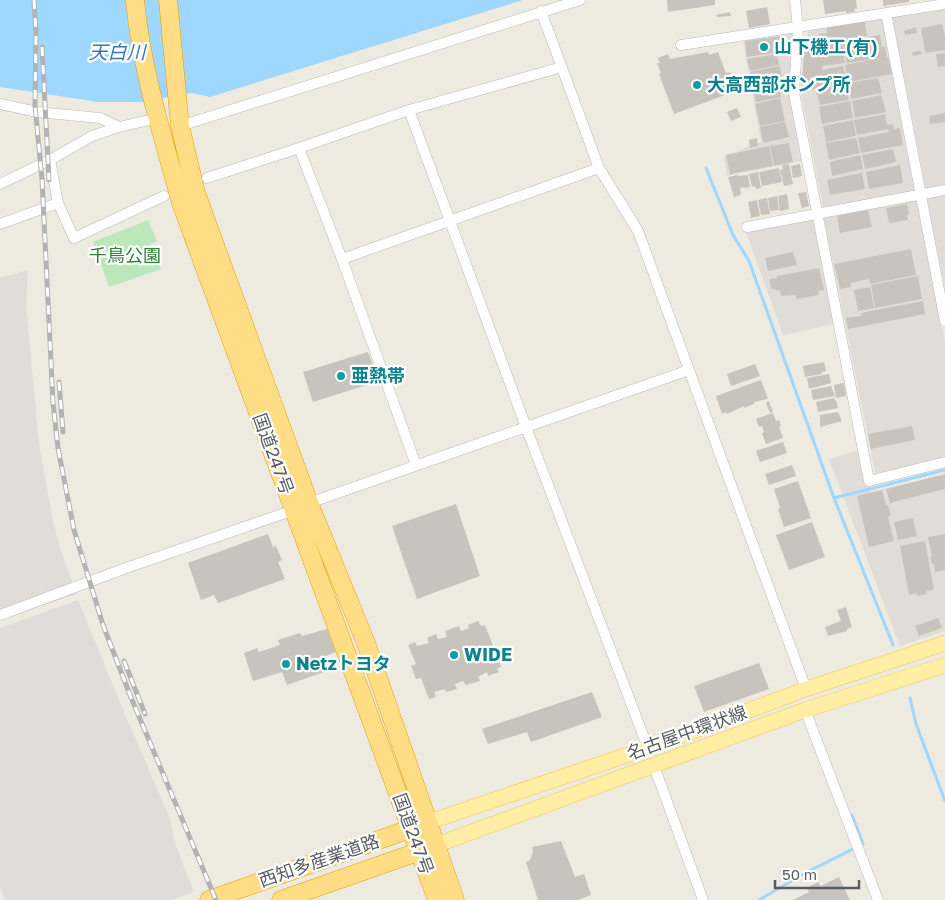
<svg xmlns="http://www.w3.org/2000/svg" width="945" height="900" viewBox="0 0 945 900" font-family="'Golos Text','Noto Sans JP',sans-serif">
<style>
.industrial{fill:#e0ddd8}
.green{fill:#bbe7ba}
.water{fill:#9ed7ff}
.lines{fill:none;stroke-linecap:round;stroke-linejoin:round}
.stream{stroke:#9ed7ff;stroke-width:3}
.building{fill:#c8c4bd}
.street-casing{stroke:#b6b9be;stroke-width:11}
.primary-casing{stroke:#f9c44d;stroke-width:16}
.highway-casing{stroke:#ed9c00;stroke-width:19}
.street{stroke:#fff;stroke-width:10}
.primary{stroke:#ffeea3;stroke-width:15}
.highway{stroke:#ffdd85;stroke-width:18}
.rail-casing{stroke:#b2b3b3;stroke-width:5}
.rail{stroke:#fff;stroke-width:3;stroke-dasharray:9;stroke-linecap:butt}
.culture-dot{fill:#0f9aa8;stroke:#fff;stroke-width:2}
.labels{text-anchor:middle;stroke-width:4.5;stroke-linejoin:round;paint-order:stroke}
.culture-label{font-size:18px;font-weight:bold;fill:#0d838f;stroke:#fff;text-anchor:start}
.park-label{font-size:18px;fill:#2e8330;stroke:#fff}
.street-label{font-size:18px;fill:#595d62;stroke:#fff}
.water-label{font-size:19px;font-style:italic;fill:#3678b7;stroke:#fff}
</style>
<rect width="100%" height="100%" fill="#edeae0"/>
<!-- industrial -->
<path class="industrial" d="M945 9V185L926 189 892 17Z
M882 18 915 191 823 208 801 92 808 30Z
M795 33 792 94 805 160 727 176 724 156 761 142 743 42Z
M945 195V289L927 198Z
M918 200 945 342V459L876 476 824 218Z
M814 219 834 324 783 335 746 232Z
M28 270 26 305 39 444 53 521 61 551 77 594 0 620V278Z
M859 450 870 492 945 475V631L900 646 829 459Z
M78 600 121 705 170 819 176 846 194 892 171 900H5L0 886V628Z"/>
<!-- green -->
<path class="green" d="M148 220 157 241 150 244 161 269 109 287 93 242Z"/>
<!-- water -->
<path class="water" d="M0 0H523L210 97 191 93 141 102H98L0 87Z"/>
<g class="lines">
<!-- stream -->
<path class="stream" d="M706 168 733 235 749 261 834 498 893 645
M834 498 945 470
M910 698 916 724 945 801
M759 900 805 873 863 844 852 815"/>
</g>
<!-- building -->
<path class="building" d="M667 0H715V5L668 12Z
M823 0H856L857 9H854L855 12 846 13V11L825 14Z
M883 0H909V2L883 6Z
M767 7 770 24 749 28 746 11Z
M730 12 731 16 717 17 716 15Z
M865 21 867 36 820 44 819 34 827 33 826 28Z
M942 24 945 36V50L925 53 921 28Z
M916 27 917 33 905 35 904 31Z
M880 35 882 47H885L887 57H888L892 74 848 82 845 65 881 58 847 63 843 42Z
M781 36 782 52 747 57 745 41Z
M842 42 845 63 822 66V70L843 66 846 81 801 92 804 52H806V45H810L811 47Z
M921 51 922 54 913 56 912 52Z
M708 52 709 55 718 52 726 73 730 72 732 77 728 78 733 92 674 114 659 74 661 73 657 63H660L658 58 668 54 670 59Z
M945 53V66L938 67 936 54Z
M777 54 779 65 750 71 747 59Z
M780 66 782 77 752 83 750 72Z
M878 78 882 93 851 99 848 83Z
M777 79 781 97 756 102 753 84Z
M846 84 849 100 820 105 816 90Z
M881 95 886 112 855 118 852 101Z
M780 98 785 121 760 126 755 104Z
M850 101 853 118 822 124 819 107Z
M737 108 741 117 731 121 727 112Z
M945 113V122L930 124 929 116Z
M885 114 887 125 893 124 894 129 900 128 903 145 861 153 858 138 889 132 888 129 857 135 854 120Z
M853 120 856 136 826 142 823 126Z
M785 122 789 137 763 143 760 127Z
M757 138 758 146 750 148 749 140Z
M856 138 860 153 829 160 826 143Z
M789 143 793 162 774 166 770 146Z
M769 146 773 166 730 174 726 155Z
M893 149 896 162 865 169 862 155Z
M860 155 863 169 832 176 830 162Z
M789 164 793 184 784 186 780 170 783 169 782 165Z
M800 164 802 176 793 178 791 166Z
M900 165 903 183 869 189 866 172Z
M779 168 782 182 773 184 772 182V184L762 186 759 172Z
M758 172 761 188 756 189 755 186 752 187 749 174Z
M862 173 865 189 830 195 827 180Z
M738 175V176L748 175 750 187 740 188 741 195 734 197 728 177Z
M806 192 809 206 802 208 798 193Z
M787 194 789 209 780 211 778 196Z
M777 196 779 210 770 211 768 198Z
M767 198 770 214 761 215 758 200Z
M757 200 760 216 751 218 748 202Z
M907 204 909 215H907L908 220 889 223 886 208Z
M868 210 872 227 840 233 837 216Z
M911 249 916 275 870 284 869 279 850 283 851 287 840 289 834 264Z
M793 252 797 265 768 271 765 258Z
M819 268 824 290 818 291 819 295 796 299V295L781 296 780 290 776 291 775 289H771L769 279 777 278V276Z
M918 276 922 299 875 308 871 285Z
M870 287 874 308 858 311 854 290Z
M923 301 925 314 848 329 846 318 862 316 861 313Z
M368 352 379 381 313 402 303 372Z
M824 362 826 371 821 372 822 374 805 377 803 366Z
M755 364 760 376 731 386 727 374Z
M829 374 831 383 809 389 807 378Z
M761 380 768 399 754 402V404L744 408V406L727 414 726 412 722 414 716 396Z
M844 383 846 396 836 398 834 385Z
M831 386 835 396 813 400 811 390Z
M834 398 835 401 836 400 838 408 818 412 816 402Z
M769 401 773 412 770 413 766 403Z
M838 412 842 421 820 427V415Z
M773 413 776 421 779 420 781 426 779 427 783 438 766 444 762 433 764 432 762 426 759 427 756 419Z
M912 426 915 440 871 449 868 434Z
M783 442 787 453 760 462 756 451Z
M792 465 796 476 769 485 765 474Z
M945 474V489L890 503 886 489Z
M798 481 811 518 784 527 778 509 780 508 774 489Z
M882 490 886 505H888L891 516H888L894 541 869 547 857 496Z
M456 504 480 576 417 599 392 526Z
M913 518 917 536 898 540 894 522Z
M812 522 825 557 789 570 776 535Z
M268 534 273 547 276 546 282 560 278 562 285 579 218 603 214 595 201 600 188 563Z
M945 534V570L935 572 934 564H932L930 557H932L928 537Z
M925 541 934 590 926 591 927 594 917 596V593L909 595 900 546Z
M846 607 852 627 847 629V631L828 636 825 627 841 621 837 610Z
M938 618 942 628 919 636 915 626Z
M478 621 481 626 485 625 501 667 497 669 499 672 488 676 487 672 478 677 480 681 466 685 463 681 455 684 457 689 446 692 445 689 434 692 436 697 429 699 421 678 416 679 411 666 416 664 408 645 415 642 417 646 429 643 427 638 436 634 438 639 447 637 445 631 459 626 461 631 469 628 468 625Z
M327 629 336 652 323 657 327 671 287 685 282 672 253 681 244 653 257 648 259 652 280 645 278 640 300 633 302 636Z
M759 663 769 689 704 712 694 686Z
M592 692 602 717 531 742 527 732 488 744 482 729Z
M561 841 575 877 584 874 591 895 578 900H538L526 862 530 860 533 852 532 847Z
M839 877 850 900H793L809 892 807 888 818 882 821 886Z"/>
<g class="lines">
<defs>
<path id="street" d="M795 0 798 28 794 93 869 481 945 462
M541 11 599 168 638 231 806 689
M886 13 945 321
M681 45 945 4
M0 104 37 112 100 118 119 127
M409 110 526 427 648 748
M180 126 580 0
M299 148 342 259 416 465
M50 160 92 136 119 127 158 118
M207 178 299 148 409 110 562 67
M0 184 50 160 58 203 74 238 164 196
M0 224 58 203
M747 227 945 190
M342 259 599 168
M309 503 689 370
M0 615 126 568 294 510
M805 710 878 900
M654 766 703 900"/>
<path id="primary" d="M429 822 648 748 806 689 945 643
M436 845 805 710 945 665"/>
<path id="highway" d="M135 0C141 68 163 137 181 203L437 900
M168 0 180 126 196 193 309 503 366 643 455 900
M209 900 421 825
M281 900 429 848"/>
</defs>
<!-- street casing -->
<use href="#street" class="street-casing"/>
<!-- primary casing -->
<use href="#primary" class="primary-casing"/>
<!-- highway casing -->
<use href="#highway" class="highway-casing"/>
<!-- street -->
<use href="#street" class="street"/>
<!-- primary -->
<use href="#primary" class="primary"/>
<!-- highway -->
<use href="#highway" class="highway"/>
<defs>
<path id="rail" d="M34 0 36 33 35 106 42 179 53 403 58 448 74 530 103 625 130 695 216 900
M42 47 49 180
M59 382 63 432
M124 661 145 714"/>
</defs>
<!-- rail casing -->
<use href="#rail" class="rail-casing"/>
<!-- rail -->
<use href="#rail" class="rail"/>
</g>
<!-- markers -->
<g class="culture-dot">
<circle cx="764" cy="47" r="5"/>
<circle cx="697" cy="85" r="5"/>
<circle cx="341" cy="376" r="5"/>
<circle cx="454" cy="655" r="5"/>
<circle cx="286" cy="664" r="5"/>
</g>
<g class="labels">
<!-- culture labels -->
<g class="culture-label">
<text x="774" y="53">山下機工(有)</text>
<text x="707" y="91">大高西部ポンプ所</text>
<text x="351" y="382">亜熱帯</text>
<text x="464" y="661">WIDE</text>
<text x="296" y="670">Netzトヨタ</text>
</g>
<!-- park labels -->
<g class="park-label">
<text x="125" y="262">千鳥公園</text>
</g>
<!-- street labels -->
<g class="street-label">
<text transform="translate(273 454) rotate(70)" y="6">国道247号</text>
<text transform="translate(687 733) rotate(-20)" y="6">名古屋中環状線</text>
<text transform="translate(413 834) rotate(70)" y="6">国道247号</text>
<text transform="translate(319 861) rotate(-19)" y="6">西知多産業道路</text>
</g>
<!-- water labels -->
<g class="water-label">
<text x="117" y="59">天白川</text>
</g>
</g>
<!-- scale -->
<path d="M775 880v8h84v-8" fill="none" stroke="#595d62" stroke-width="2.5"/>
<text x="782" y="880" font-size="15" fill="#595d62" stroke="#ffffff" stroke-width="4" paint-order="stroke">50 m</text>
</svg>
